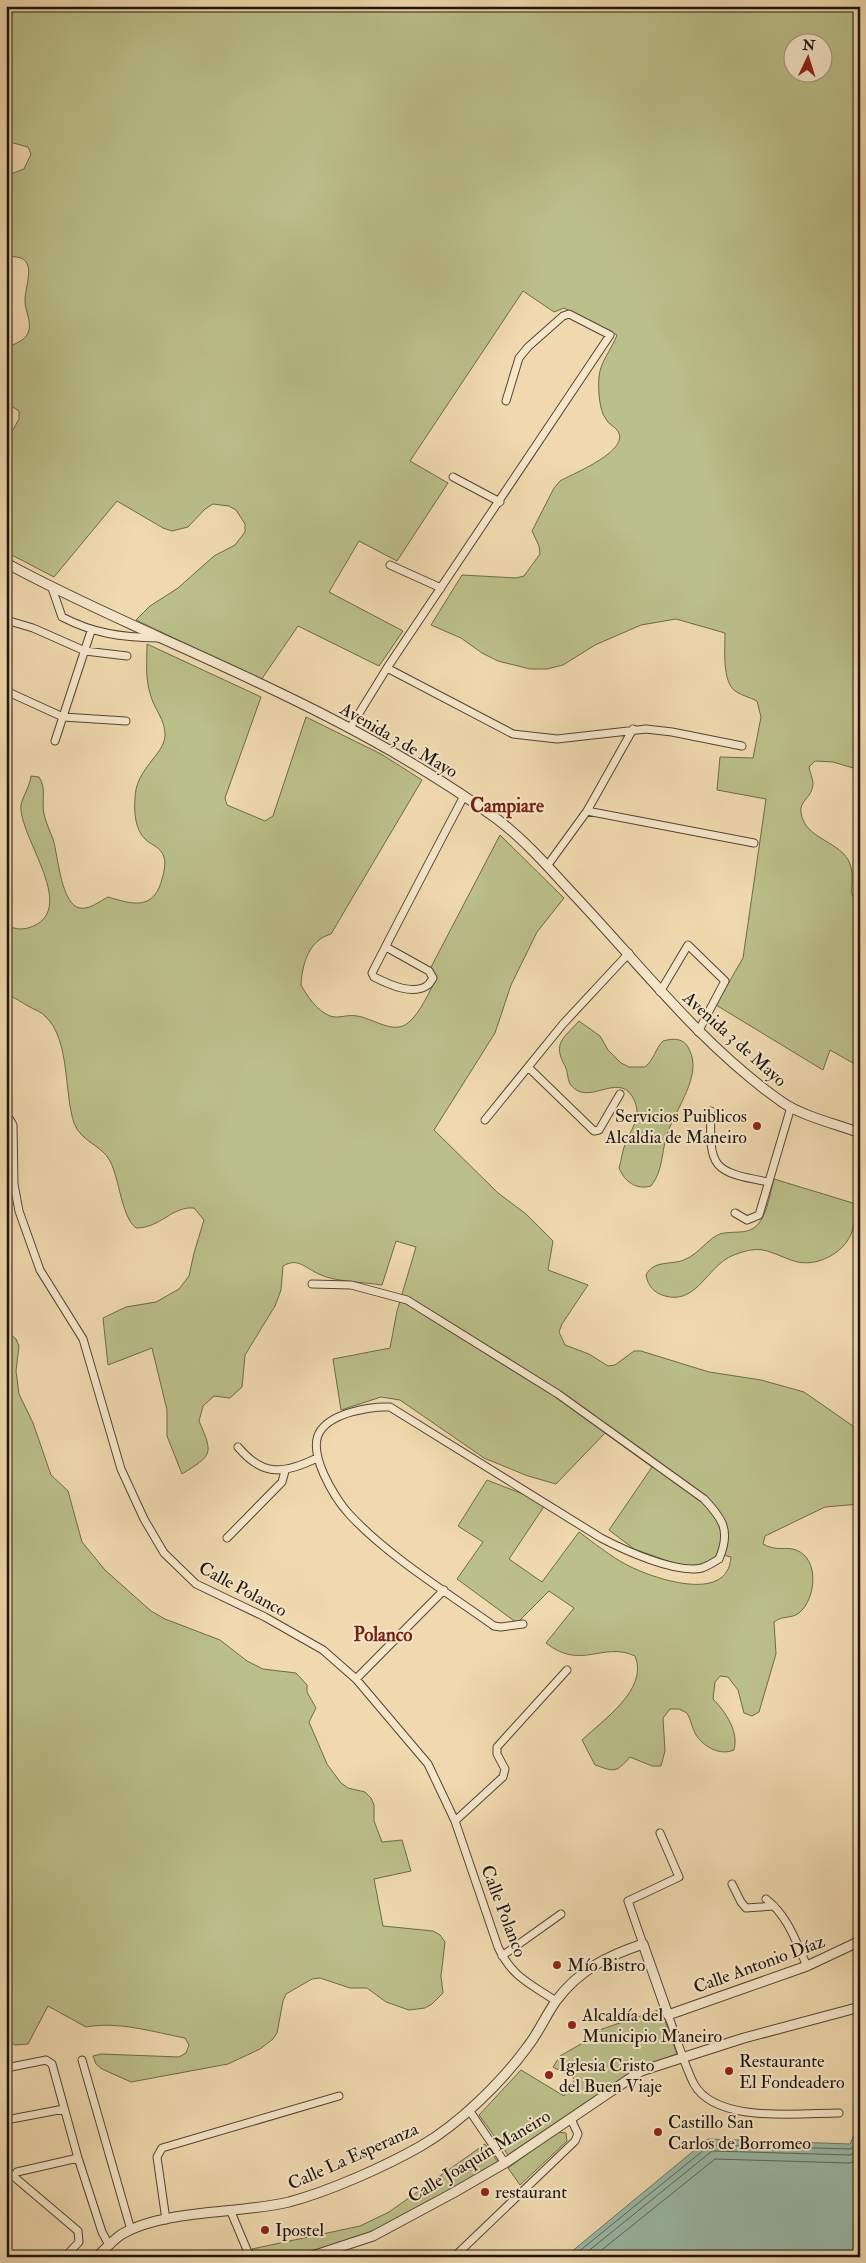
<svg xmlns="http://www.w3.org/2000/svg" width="866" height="2263" viewBox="0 0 866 2263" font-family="'IM FELL Double Pica',serif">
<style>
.green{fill:#bbbf89;stroke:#6c6a4a;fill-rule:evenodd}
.water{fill:#9abaa9;stroke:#68786a}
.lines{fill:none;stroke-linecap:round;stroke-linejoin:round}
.shore{stroke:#5c675a;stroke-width:1}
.minor-casing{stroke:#524534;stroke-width:9}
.tertiary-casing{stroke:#524534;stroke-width:11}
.minor{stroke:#f5e6ca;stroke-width:7}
.tertiary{stroke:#f5e6ca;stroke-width:9}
.poi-dot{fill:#8f2418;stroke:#f5e6ca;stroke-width:2}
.labels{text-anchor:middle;stroke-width:4;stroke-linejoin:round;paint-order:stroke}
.street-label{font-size:18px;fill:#1d140b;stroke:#f5e6ca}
.poi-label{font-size:18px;fill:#1d140b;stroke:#f5e6ca;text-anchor:start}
.neighbourhood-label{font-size:19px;font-weight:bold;fill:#7a1f14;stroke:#f5e6ca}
</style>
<rect width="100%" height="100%" fill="#f0d9ae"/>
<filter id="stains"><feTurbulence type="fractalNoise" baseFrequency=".004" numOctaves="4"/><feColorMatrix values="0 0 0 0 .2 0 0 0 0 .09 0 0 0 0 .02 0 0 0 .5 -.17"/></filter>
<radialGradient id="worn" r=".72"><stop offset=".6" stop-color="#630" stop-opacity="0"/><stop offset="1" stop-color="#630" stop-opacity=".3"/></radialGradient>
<!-- green -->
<path class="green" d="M6 6H860V770L833 762 815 761 809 767C810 774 815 782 812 789 810 798 799 802 801 813 805 840 842 841 850 864 854 875 851 885 852 895L860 899V1067L830 1050 823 1070 716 1005 743 958 766 799 717 790 720 757 753 758 761 717 757 701C750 697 742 696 735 691 722 681 725 649 725 633L676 619 641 625 595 645 563 665 547 669H530L498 661 482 653 461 638 431 625 462 575 516 578 524 576 540 554 539 546 532 531 554 488 560 481C572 474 633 450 617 430 614 426 608 424 606 419 599 411 598 388 599 377 600 362 612 349 617 335L564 308 554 312 523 291 410 461 448 483 397 561 359 541 329 592 403 631 379 666 298 626 261 680 136 620 150 606 178 588 214 556 235 545 245 532V524L236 510 229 506 213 504 205 509 188 527 172 531 163 528 117 501 54 577 6 552V442L19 419V411L13 407H6V349C14 343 24 342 28 333 33 322 24 310 25 299 26 281 40 253 6 257V176L24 169 31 154 28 147 6 141ZM794 42H824V72H794Z
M147 644 261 697 225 798 227 805 265 821 273 816 306 717 381 754 422 780 331 934C309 940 302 964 301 985 308 997 316 1010 330 1016 339 1019 347 1014 357 1016 373 1018 393 1035 408 1023 421 1012 429 992 437 977L429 971 500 835 564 898 537 932 511 985 495 1033 434 1130 498 1193 526 1214 553 1241 548 1270 588 1285 562 1324 559 1332 565 1345 589 1354 608 1366 615 1365 634 1351H641L709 1372 761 1380 804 1392 860 1431V1504L825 1507 765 1536 763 1544C777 1552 785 1546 796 1550 820 1559 816 1599 799 1613 791 1619 783 1615 774 1622L776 1654 759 1712 752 1716 744 1713 738 1690 728 1677 720 1676 715 1682 713 1699C726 1712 739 1732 734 1750 720 1756 704 1747 696 1735 692 1728 691 1720 687 1713L679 1709H670L663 1718 665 1751 661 1766H652L630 1757C616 1773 615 1772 595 1765L582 1740C603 1720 649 1689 635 1656 603 1641 581 1671 546 1643L574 1608 549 1591 517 1623 457 1579 483 1542 458 1526 487 1480 528 1496 545 1505 509 1559 542 1582 579 1532C594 1543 610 1556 627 1565 652 1578 728 1605 731 1557L723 1555 699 1565 682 1566 634 1549 609 1530 652 1467 605 1433 556 1484 528 1476 484 1458 400 1400 381 1397 341 1410 333 1359 390 1348 397 1311 416 1247 396 1241 382 1285C364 1282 334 1282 319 1274 305 1268 298 1257 283 1266L281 1290 275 1306 245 1355 242 1387 230 1398 214 1396 203 1406 199 1421C214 1455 212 1455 182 1474L167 1436V1410L152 1348 108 1365 103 1318 126 1307 156 1302 179 1289 189 1276 194 1253 204 1220 194 1208C172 1206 161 1228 136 1228 121 1216 120 1180 110 1161 102 1145 81 1142 74 1123 64 1093 70 1040 46 1017 42 1012 35 1010 30 1007 22 1003 15 997 6 995V924C13 929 20 930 28 928 82 912 18 837 21 805 22 798 30 786 31 776L39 777C47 789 41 800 44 814 46 823 50 831 53 839 58 855 61 905 80 908 89 910 100 901 108 897 134 905 154 910 162 879 164 872 166 864 164 857 161 847 151 845 145 839 135 829 134 812 135 799 135 769 164 755 165 736 166 720 153 708 150 693 145 677 147 661 147 644Z
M579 1021 600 1036 608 1050 621 1063 629 1067H645C654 1060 655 1049 663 1041 674 1038 684 1038 689 1049 703 1075 676 1108 668 1132 661 1150 664 1170 651 1186 636 1190 625 1182 619 1168 622 1159 622 1150 626 1142 633 1126 643 1114 632 1096 617 1072 587 1108 570 1084 567 1078 568 1071 565 1066 552 1043 564 1038 579 1021Z
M774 1179 856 1204C855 1214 855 1225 851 1234 843 1254 815 1268 794 1261 780 1257 766 1247 751 1250 744 1251 732 1255 726 1259 705 1273 694 1304 665 1296 654 1293 648 1286 646 1275 654 1259 672 1266 686 1259 698 1254 710 1237 720 1234 734 1230 749 1236 759 1223 768 1212 770 1192 774 1179Z
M6 1330 16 1339 19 1346 16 1371 19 1394 33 1423 51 1475 68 1491 82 1542 105 1570 151 1611 165 1619 220 1640 247 1661 263 1669 296 1673 307 1685V1692L316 1708 309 1722 327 1764 341 1783 348 1788 365 1792 371 1798 374 1805V1821L382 1842 402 1840 411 1871 374 1879 383 1926 433 1931 440 1935 445 1942 441 1976 443 1993 432 2004 425 2008 409 2010 386 2002 367 1988H350L320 1978 312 1979 286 1994 283 2001 277 2033 273 2039 260 2049 228 2064 131 2082 102 2069 96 2064 93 2056 101 2054 179 2057 186 2053 189 2045 185 2038C153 2032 119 2021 86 2027L48 2006 28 2044 15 2045 6 2040Z
M661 2009 677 2054 636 2069 508 2155 479 2115 521 2070 564 2096 575 2079 553 2067 560 2056 600 2033 599 2030Z
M558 2132 566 2133 567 2141 520 2185 508 2168Z
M485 2144 498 2162C444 2194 359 2250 297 2257 283 2258 269 2257 255 2257L252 2249 360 2226 389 2212Z"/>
<!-- water -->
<path class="water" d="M860 2122V2257H565L708 2139 850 2144Z"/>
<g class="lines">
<!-- shore -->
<path class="shore" d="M572 2257 710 2145 850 2149 855 2147 860 2135
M581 2257 712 2151 850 2155 860 2150
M593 2257 715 2159 849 2163 860 2160"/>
<defs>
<path id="minor" d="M453 477 500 502
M390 565 441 588
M52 588 62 617C95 634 121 637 158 638
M6 620 33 628 85 651 127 656
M387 668 513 734 557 739 646 729 672 732 742 746
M6 691 63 717 126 721
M350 728 387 668 610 335 569 314 563 316 528 347 519 358 506 401
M55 741 91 631
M587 811 754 843
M547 866 587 811 633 729
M386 947 429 971 433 978 429 984C415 997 388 984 374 977L372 973C402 914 433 855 464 796
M660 992 688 945 725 981 698 1032
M529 1068 594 1131 599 1130 620 1094
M711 1111C709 1168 712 1172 769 1182
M6 1113 13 1125 14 1184 19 1211 40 1270 83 1339 121 1469 144 1519 164 1553 196 1584 265 1617 323 1650 356 1679 428 1764 455 1821 498 1947C512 1977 529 1983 556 2001
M485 1120 563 1024 629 953
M735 1213 747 1220 759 1215 791 1107
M312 1284 351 1285 407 1300 558 1394 704 1499C723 1519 731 1531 719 1559 714 1562 708 1566 702 1568 676 1574 624 1550 601 1538L390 1407C370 1406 333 1413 321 1430 305 1451 335 1499 350 1515 388 1556 448 1593 494 1626L501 1627 523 1624
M238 1447C263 1477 284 1474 317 1458
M227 1538 282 1482 285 1471
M356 1679 444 1590
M455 1821 503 1777 505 1769 497 1754V1747L567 1670
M732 1884 741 1902 746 1908 774 1906
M766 1899C788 1916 796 1942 807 1966
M643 1944 628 1901 679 1877 660 1833
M502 1956 561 1914
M668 2015C676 2035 684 2065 694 2084 716 2124 800 2113 839 2113
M82 2060 131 2230
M6 2068 46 2060 52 2064 78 2158 102 2232 109 2245
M469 2110 505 2163
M6 2120 64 2109
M6 2170 78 2231 79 2242 65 2257
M17 2172 78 2158
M231 2212 250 2257
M166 2220 157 2157 162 2148 339 2096
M454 2257 575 2141 578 2134 571 2119"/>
<path id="tertiary" d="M6 563C57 591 109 614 161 638 277 690 394 744 497 819 526 841 550 869 575 896 642 967 701 1045 782 1102 802 1116 836 1124 860 1133
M97 2257C105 2249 113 2240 122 2234 165 2209 239 2214 289 2202 330 2191 384 2167 421 2146 459 2124 502 2082 528 2046 539 2032 546 2015 556 2001 579 1970 607 1956 643 1944L668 2015 807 1966 860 1941
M309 2257 373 2236 453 2193 505 2163 641 2071 744 2038 860 2007"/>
</defs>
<!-- minor casing -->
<use href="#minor" class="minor-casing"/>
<!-- tertiary casing -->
<use href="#tertiary" class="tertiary-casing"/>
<!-- minor -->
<use href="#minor" class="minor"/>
<!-- tertiary -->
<use href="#tertiary" class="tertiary"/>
</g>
<!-- markers -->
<g class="poi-dot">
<circle cx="757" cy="1126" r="5"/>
<circle cx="557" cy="1965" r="5"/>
<circle cx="572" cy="2025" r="5"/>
<circle cx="729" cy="2071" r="5"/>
<circle cx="549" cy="2075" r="5"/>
<circle cx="658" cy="2132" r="5"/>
<circle cx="485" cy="2192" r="5"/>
<circle cx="265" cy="2230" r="5"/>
</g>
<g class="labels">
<!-- street labels -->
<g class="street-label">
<text transform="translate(399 740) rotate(30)" y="6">Avenida 3 de Mayo</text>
<text transform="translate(735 1039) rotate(42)" y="6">Avenida 3 de Mayo</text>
<text transform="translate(243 1589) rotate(28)" y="6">Calle Polanco</text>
<text transform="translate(504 1911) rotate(69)" y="6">Calle Polanco</text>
<text transform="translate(759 1964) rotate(-20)" y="6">Calle Antonio Díaz</text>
<text transform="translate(353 2156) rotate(-24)" y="6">Calle La Esperanza</text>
<text transform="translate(479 2156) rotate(-31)" y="6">Calle Joaquín Maneiro</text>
</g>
<!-- poi labels -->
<g class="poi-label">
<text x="747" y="1122" text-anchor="end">Servicios Puiblicos<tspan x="747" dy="21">Alcaldia de Maneiro</tspan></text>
<text x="567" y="1971">Mío Bistro</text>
<text x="582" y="2021">Alcaldía del<tspan x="582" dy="21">Municipio Maneiro</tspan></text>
<text x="739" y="2067">Restaurante<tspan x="739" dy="21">El Fondeadero</tspan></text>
<text x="559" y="2071">Iglesia Cristo<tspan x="559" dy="21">del Buen Viaje</tspan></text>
<text x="668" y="2128">Castillo San<tspan x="668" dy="21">Carlos de Borromeo</tspan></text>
<text x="495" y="2198">restaurant</text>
<text x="275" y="2236">Ipostel</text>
</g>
<!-- neighbourhood labels -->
<g class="neighbourhood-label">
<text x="507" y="812">Campiare</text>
<text x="383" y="1641">Polanco</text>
</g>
</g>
<!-- margin -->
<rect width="866" height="2263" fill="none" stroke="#f0d9ae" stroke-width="25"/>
<rect x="8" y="8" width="851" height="2248" fill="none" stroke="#1d140b" stroke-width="2.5"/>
<rect x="12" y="12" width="841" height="2238" fill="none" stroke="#1d140b"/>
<!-- north arrow -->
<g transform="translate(808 58) rotate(4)"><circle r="24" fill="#f5e6ca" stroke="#9f927e"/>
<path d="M0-4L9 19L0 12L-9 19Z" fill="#8f2418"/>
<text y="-8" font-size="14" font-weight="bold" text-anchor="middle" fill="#1d140b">N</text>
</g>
<rect width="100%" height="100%" filter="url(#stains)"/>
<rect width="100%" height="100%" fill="url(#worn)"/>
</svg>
